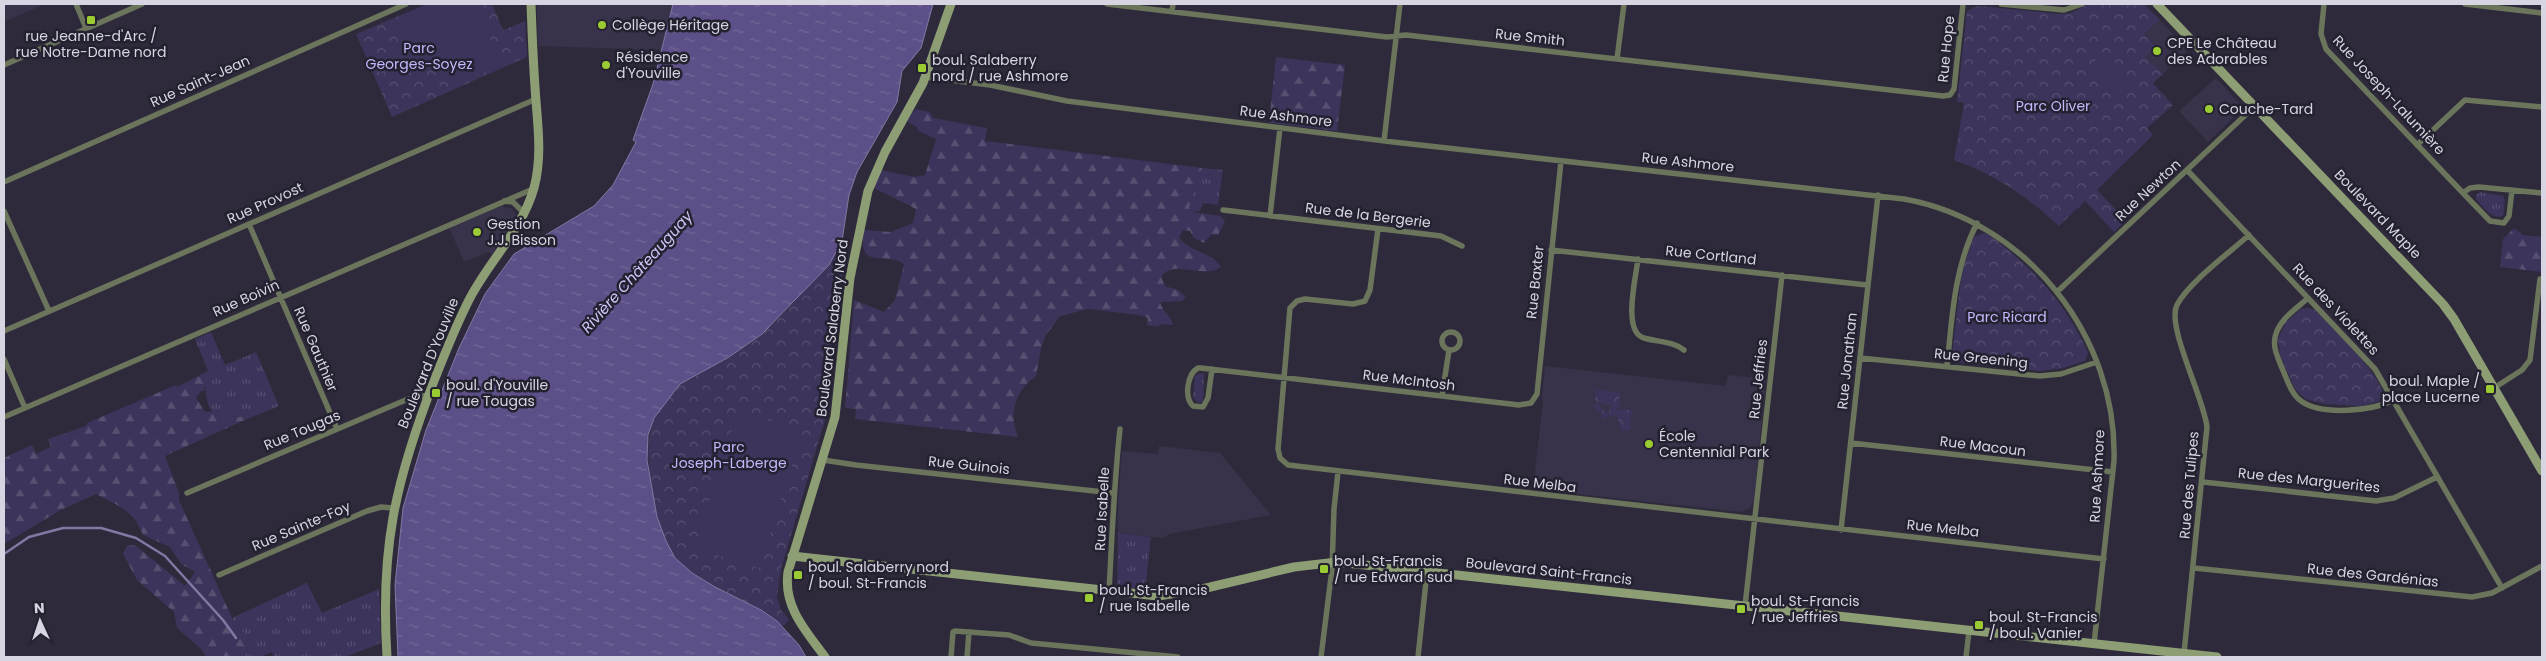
<svg xmlns="http://www.w3.org/2000/svg" width="2546" height="661" viewBox="0 0 2546 661" font-family="Poppins,sans-serif">
<style>
.built{fill:#38334a}
.grass{fill:url(#grass-tufts)}
.forest{fill:url(#forest-firs)}
.park{fill:url(#park-crowns)}
.pitch{fill:#3c345a}
.water{fill:url(#water-ripples);stroke:#8278a3}
.lines{fill:none;stroke-linecap:round;stroke-linejoin:round}
.stream{stroke:#8278a3;stroke-width:2.5}
.street{stroke:#6a755b;stroke-width:5.5}
.secondary{stroke:#8d9d74;stroke-width:9}
.poi-dot{fill:#9bcb33;stroke:#242131;stroke-width:2}
.labels{text-anchor:middle;stroke-width:5;stroke-linejoin:round;paint-order:stroke}
.poi-label{font-size:14px;fill:#d7d5e1;stroke:#242131;text-anchor:start}
.street-label{font-size:14px;fill:#d7d5e1;stroke:#242131}
.park-label{font-size:14px;fill:#c4b7fb;stroke:#242131}
.water-label{font-size:15px;font-style:italic;fill:#cec5f8;stroke:#242131}
</style>
<defs>
<pattern id="grass-tufts" width="24" height="20" patternUnits="userSpaceOnUse" patternTransform="scale(1.25)"><rect width="24" height="20" fill="#3c345a"/><path d="M3 7l-1-3M5 7V3M7 7l1-3M15 17l-1-3M17 17v-4M19 17l1-3" fill="none" stroke="#575071"/></pattern>
<pattern id="forest-firs" width="22" height="20" patternUnits="userSpaceOnUse" patternTransform="scale(1.25)"><rect width="22" height="20" fill="#3c345a"/><path d="M5 1l3.5 6h-7zM16 11l3.5 6h-7z" fill="#575071"/></pattern>
<pattern id="park-crowns" width="20" height="18" patternUnits="userSpaceOnUse" patternTransform="scale(1.25)"><rect width="20" height="18" fill="#3c345a"/><path d="M2 6a3 3 0 1 1 6 0M12 15a3 3 0 1 1 6 0" fill="none" stroke="#575071"/></pattern>
<pattern id="water-ripples" width="26" height="14" patternUnits="userSpaceOnUse" patternTransform="scale(1.25)"><rect width="26" height="14" fill="#5d5088"/><path d="M2 4q2-2 4 0t4 0M15 11q2-2 4 0t4 0" fill="none" stroke="#746898"/></pattern>
</defs>
<rect width="100%" height="100%" fill="#2e2a3b"/>
<!-- built -->
<path class="built" d="M4 4H45L4 22Z
M537 4H673L661 50 538 46Z
M2160 20 2188 50 2153 83 2125 52Z
M2216 78 2242 106 2241 110 2208 142 2179 111Z
M502 206 512 209 516 215 492 254 489 252 464 262 449 227Z
M1545 366 1726 386 1728 375 1766 379 1754 500 1750 508 1741 512 1533 489 1543 401 1542 397Z
M1159 446 1220 453 1271 515 1169 534 1163 538 1118 533V500L1122 451 1158 454Z"/>
<!-- grass -->
<path class="grass" d="M1202 168 1223 170 1218 205 1203 203 1200 211 1192 212 1189 207Z
M2480 192 2503 196 2505 201 2503 216C2492 220 2483 207 2476 199V195Z
M211 332 225 365 256 352 279 406 247 419C241 415 231 417 223 417 202 415 209 388 202 374L208 371 195 339Z
M1200 373 1204 374 1203 401 1198 403 1193 397 1195 376Z
M1118 533 1151 537 1145 590 1123 588 1117 584Z
M307 583 322 613 379 589 381 643 345 657H274L272 652 260 657H244L250 641 232 618Z"/>
<!-- forest -->
<path class="forest" d="M1276 57 1345 65 1337 131 1269 123Z
M916 109 930 112 933 118 987 128 985 141 1202 168 1189 207 1192 212 1221 216 1225 222 1218 235 1212 234 1204 243 1194 238 1190 231 1183 230 1179 238C1190 252 1212 252 1221 267 1203 280 1174 258 1161 277L1165 286 1178 290 1186 297 1182 301 1160 302C1162 311 1170 314 1173 325L1160 324 1159 327 1147 325 1148 318 1139 315 1088 309 1060 316 1046 335 1041 348 1036 376C1014 392 1009 413 1018 437L855 419 856 409 845 408 854 300 884 312 895 300 904 264C887 250 857 273 864 230L891 232 913 223 916 209 874 188 880 170 915 177 925 175 936 139 918 131 917 127 908 122V118Z
M2514 228 2523 235 2542 237V272L2500 267 2503 239Z
M202 374 206 382 204 391H201L196 398 205 412H212L217 416 244 417 247 419 165 456 179 493V500L232 618 250 641 244 657H206L202 650 177 628 174 612 137 580 123 554 127 546 135 545 185 586 195 572 181 564 170 547 143 535C133 509 118 506 96 494L59 511 4 544V458L32 445 36 454 51 447 48 439 86 426 87 423 176 385 177 387Z"/>
<!-- park -->
<path class="park" d="M427 4H492L503 30 525 21 527 57 392 117 356 34Z
M2088 4H2144L2160 20 2144 34 2156 47 2145 57 2163 74 2153 83 2173 105 2147 128 2153 135 2097 190 2126 220 2114 232 2085 201 2059 226C2028 197 1994 174 1954 160L1964 103 1957 102 1967 11 1974 7 1980 6 2060 14 2071 13Z
M1984 233C1992 235 1999 243 2006 248 2041 277 2070 311 2088 353L2085 361 2063 368 2040 371 1955 362 1952 355 1962 270 1974 237Z
M837 253 847 254 838 294 827 413 781 569 777 597 781 610 789 620 783 626C752 597 701 592 674 557 660 539 656 511 652 489 645 448 645 415 679 385 684 381 691 380 696 376 717 360 743 351 763 333 787 312 806 287 829 265Z
M2308 308 2315 310C2329 325 2384 377 2383 395L2378 402 2361 406 2326 404 2305 399 2295 389 2280 355 2278 339 2286 322 2301 309Z
M1596 390 1620 393 1619 400 1621 401 1618 410 1625 409 1634 412 1629 421 1631 430 1622 431 1617 417 1609 416 1603 419 1600 411 1596 410 1594 405 1598 403 1602 409 1601 411 1605 410 1608 415 1611 406 1595 401Z"/>
<!-- pitch -->
<path class="pitch" d="M430 4H479L490 28 486 30 502 66C452 88 414 76 391 25L427 9 426 6Z
M2105 52 2135 84 2118 99 2089 66Z
M738 411 803 431 759 568 694 548Z"/>
<!-- water -->
<path class="water" d="M673 4H933L921 48 902 71 897 102 857 172 849 195 842 241 829 265 762 334 729 357 680 384 654 418 648 435 647 460 657 517 666 541 675 558 692 573 715 587 761 610 777 621 799 645 806 657H398L395 585 403 508 426 430 459 348 485 294 514 254 594 206 613 185 636 142 633 140 653 84Z"/>
<g class="lines">
<!-- stream -->
<path class="stream" d="M4 554 29 537 63 528H101L136 538 165 556 223 620 236 638"/>
<!-- street -->
<path class="street" d="M76 4 86 28
M1107 4 1387 37 1406 35 1943 96 1950 95 1954 89 1963 4
M2001 4 2064 10 2082 4
M2324 4 2321 34 2326 49 2463 193 2470 188 2479 187 2542 193
M2465 4 2542 13
M1172 11 1173 4
M1617 59 1624 4
M4 65 142 4
M925 77 990 85 1067 101 1393 142 1904 199C2027 221 2118 337 2114 461L2094 644
M1384 141 1400 4
M2417 145 2465 100 2542 107
M2187 170 2375 369 2502 588
M4 182 406 4
M2463 193 2490 221 2504 223 2509 216 2512 190
M504 201 513 202 524 213
M1223 210 1441 236 1462 246
M4 211 49 311
M1270 216 1280 128
M249 224 337 429
M1378 229 1370 290 1365 301 1353 304 1305 299 1297 301 1290 308 1278 449 1280 458 1288 465 2104 559
M1551 250 1867 285
M1638 259C1636 277 1622 332 1644 338 1658 342 1672 341 1684 350
M2058 291 2255 106
M2308 298C2297 308 2283 317 2277 331 2271 344 2277 356 2282 368 2287 379 2291 394 2301 401 2322 416 2372 411 2394 400
M4 331 536 99
M1442 341a9 9 0 1 1 18 0a9 9 0 1 1-18 0Z
M1860 358 2040 376 2061 374 2097 362
M4 359 25 408
M1947 367C1952 317 1954 268 1977 223
M1212 369 1208 398 1203 407 1193 406C1184 398 1187 374 1198 368H1201L1519 405 1531 403 1537 394 1561 161
M2494 388 2522 370 2530 360 2540 279
M1442 396 1449 350
M4 417 533 189
M1851 443 2113 472
M823 460 856 465 1113 493
M2203 482 2376 501 2394 498 2437 477
M187 493 408 399 428 395
M1841 530 1878 195
M2194 568 2472 597 2492 593 2542 566
M219 575 367 511 381 507 393 508
M1109 591C1112 537 1114 483 1120 429
M1745 606 1782 275
M2184 653 2207 427C2204 398 2166 326 2177 305 2188 283 2229 253 2249 235
M951 657 953 632 955 631 1009 635 1031 643 1178 657
M967 657 969 632
M1321 657 1332 569 1334 509 1338 472
M1418 657 1427 572
M1966 657 1969 631"/>
<!-- secondary -->
<path class="secondary" d="M2157 4 2443 304 2454 319 2542 471
M792 556 1158 596 1202 589 1294 567 1337 562 2217 657
M387 657C380 549 395 482 434 381 445 353 456 325 470 298 490 260 522 230 534 188 543 154 537 121 535 87 533 59 532 31 531 4
M825 657C806 631 783 607 788 572L835 417 850 278 868 191 885 152 923 83 951 4"/>
</g>
<!-- markers -->
<g class="poi-dot">
<rect x="86" y="15" width="10" height="10" rx="2.5"/>
<circle cx="602" cy="25" r="5"/>
<circle cx="2157" cy="51" r="5"/>
<circle cx="606" cy="65" r="5"/>
<rect x="917" y="63" width="10" height="10" rx="2.5"/>
<circle cx="2209" cy="109" r="5"/>
<circle cx="477" cy="232" r="5"/>
<rect x="2485" y="384" width="10" height="10" rx="2.5"/>
<rect x="431" y="388" width="10" height="10" rx="2.5"/>
<circle cx="1649" cy="444" r="5"/>
<rect x="1319" y="564" width="10" height="10" rx="2.5"/>
<rect x="793" y="570" width="10" height="10" rx="2.5"/>
<rect x="1084" y="593" width="10" height="10" rx="2.5"/>
<rect x="1736" y="604" width="10" height="10" rx="2.5"/>
<rect x="1974" y="620" width="10" height="10" rx="2.5"/>
</g>
<g class="labels">
<!-- poi labels -->
<g class="poi-label">
<text x="612" y="30">Collège Héritage</text>
<text x="91" y="41" text-anchor="middle">rue Jeanne-d'Arc /<tspan x="91" dy="16">rue Notre-Dame nord</tspan></text>
<text x="2167" y="48">CPE Le Château<tspan x="2167" dy="16">des Adorables</tspan></text>
<text x="616" y="62">Résidence<tspan x="616" dy="16">d'Youville</tspan></text>
<text x="932" y="65">boul. Salaberry<tspan x="932" dy="16">nord / rue Ashmore</tspan></text>
<text x="2219" y="114">Couche-Tard</text>
<text x="487" y="229">Gestion<tspan x="487" dy="16">J.J. Bisson</tspan></text>
<text x="2480" y="386" text-anchor="end">boul. Maple /<tspan x="2480" dy="16">place Lucerne</tspan></text>
<text x="446" y="390">boul. d'Youville<tspan x="446" dy="16">/ rue Tougas</tspan></text>
<text x="1659" y="441">École<tspan x="1659" dy="16">Centennial Park</tspan></text>
<text x="1334" y="566">boul. St-Francis<tspan x="1334" dy="16">/ rue Edward sud</tspan></text>
<text x="808" y="572">boul. Salaberry nord<tspan x="808" dy="16">/ boul. St-Francis</tspan></text>
<text x="1099" y="595">boul. St-Francis<tspan x="1099" dy="16">/ rue Isabelle</tspan></text>
<text x="1751" y="606">boul. St-Francis<tspan x="1751" dy="16">/ rue Jeffries</tspan></text>
<text x="1989" y="622">boul. St-Francis<tspan x="1989" dy="16">/ boul. Vanier</tspan></text>
</g>
<!-- street labels -->
<g class="street-label">
<text transform="translate(1530 37) rotate(6)" y="5">Rue Smith</text>
<text transform="translate(1946 49) rotate(-84)" y="5">Rue Hope</text>
<text transform="translate(200 81) rotate(-24)" y="5">Rue Saint-Jean</text>
<text transform="translate(2389 95) rotate(47)" y="5">Rue Joseph-Lalumière</text>
<text transform="translate(1286 116) rotate(7)" y="5">Rue Ashmore</text>
<text transform="translate(1688 162) rotate(6)" y="5">Rue Ashmore</text>
<text transform="translate(2148 190) rotate(-43)" y="5">Rue Newton</text>
<text transform="translate(265 203) rotate(-24)" y="5">Rue Provost</text>
<text transform="translate(2378 214) rotate(46)" y="5">Boulevard Maple</text>
<text transform="translate(1368 215) rotate(7)" y="5">Rue de la Bergerie</text>
<text transform="translate(1711 255) rotate(6)" y="5">Rue Cortland</text>
<text transform="translate(1535 282) rotate(-84)" y="5">Rue Baxter</text>
<text transform="translate(246 298) rotate(-24)" y="5">Rue Boivin</text>
<text transform="translate(2336 309) rotate(47)" y="5">Rue des Violettes</text>
<text transform="translate(832 328) rotate(-83)" y="5">Boulevard Salaberry Nord</text>
<text transform="translate(316 349) rotate(67)" y="5">Rue Gauthier</text>
<text transform="translate(1981 358) rotate(6)" y="5">Rue Greening</text>
<text transform="translate(1847 361) rotate(-84)" y="5">Rue Jonathan</text>
<text transform="translate(428 363) rotate(-68)" y="5">Boulevard D'Youville</text>
<text transform="translate(1758 379) rotate(-84)" y="5">Rue Jeffries</text>
<text transform="translate(1409 380) rotate(7)" y="5">Rue McIntosh</text>
<text transform="translate(302 430) rotate(-23)" y="5">Rue Tougas</text>
<text transform="translate(1983 446) rotate(7)" y="5">Rue Macoun</text>
<text transform="translate(969 465) rotate(6)" y="5">Rue Guinois</text>
<text transform="translate(2097 476) rotate(-87)" y="5">Rue Ashmore</text>
<text transform="translate(2309 480) rotate(6)" y="5">Rue des Marguerites</text>
<text transform="translate(1540 483) rotate(7)" y="5">Rue Melba</text>
<text transform="translate(2189 485) rotate(-85)" y="5">Rue des Tulipes</text>
<text transform="translate(1102 509) rotate(-87)" y="5">Rue Isabelle</text>
<text transform="translate(301 526) rotate(-23)" y="5">Rue Sainte-Foy</text>
<text transform="translate(1943 528) rotate(6)" y="5">Rue Melba</text>
<text transform="translate(1549 571) rotate(6)" y="5">Boulevard Saint-Francis</text>
<text transform="translate(2373 575) rotate(6)" y="5">Rue des Gardénias</text>
</g>
<!-- park labels -->
<g class="park-label">
<text x="419" y="53">Parc<tspan x="419" dy="16">Georges-Soyez</tspan></text>
<text x="2053" y="111">Parc Oliver</text>
<text x="2007" y="322">Parc Ricard</text>
<text x="729" y="452">Parc<tspan x="729" dy="16">Joseph-Laberge</tspan></text>
</g>
<!-- water labels -->
<g class="water-label">
<text transform="translate(637 272) rotate(-48)" y="5">Rivière Châteauguay</text>
</g>
</g>
<!-- border -->
<rect width="2546" height="661" fill="none" stroke="#d7d5e1" stroke-width="10"/>
<!-- north arrow -->
<g transform="translate(40 621) rotate(357)" stroke="#242131" stroke-width="4" paint-order="stroke">
<path d="M0-4L9 19L0 12L-9 19Z" fill="#d7d5e1"/>
<text y="-8" font-size="14" font-weight="bold" text-anchor="middle" fill="#d7d5e1">N</text>
</g>
</svg>
